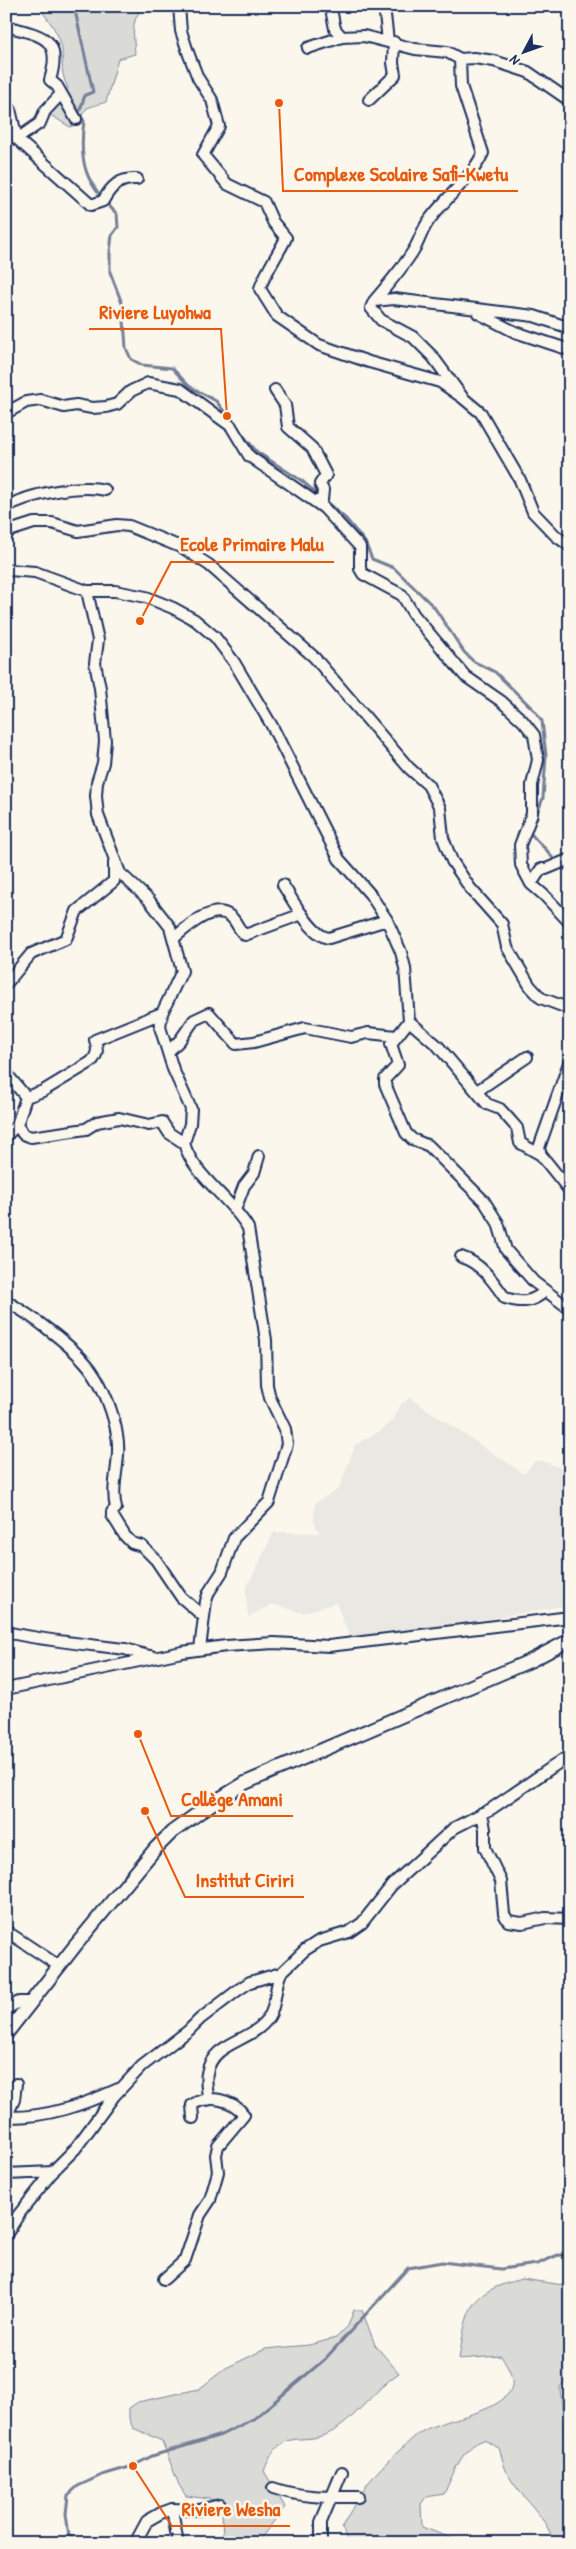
<svg xmlns="http://www.w3.org/2000/svg" width="576" height="2549" viewBox="0 0 576 2549" font-family="'Patrick Hand',sans-serif">
<style>
.built{fill:#eae8e2}
.green{fill:#dadad7;stroke:#7a849a}
.lines{fill:none;stroke-linecap:round;stroke-linejoin:round}
.stream{stroke:#747e96;stroke-width:3}
.minor-casing{stroke:#1b2f5e;stroke-width:14}
.tertiary-casing{stroke:#1b2f5e;stroke-width:16}
.minor{stroke:#fbf7ec;stroke-width:10}
.tertiary{stroke:#fbf7ec;stroke-width:12}
.leader{fill:none;stroke:#e8590c;stroke-width:2}
.callout-dot{fill:#e8590c;stroke:#fbf7ec;stroke-width:2}
.callout-label{font-size:20px;text-anchor:middle;font-weight:bold;fill:#e8590c;stroke:#fbf7ec;stroke-width:5;stroke-linejoin:round;paint-order:stroke}
</style>
<rect width="100%" height="100%" fill="#fbf7ec"/>
<filter id="ink" filterUnits="userSpaceOnUse"><feTurbulence type="fractalNoise" baseFrequency=".02" numOctaves="2"/><feDisplacementMap in="SourceGraphic" scale="10" xChannelSelector="R" yChannelSelector="G"/><feConvolveMatrix kernelMatrix="1 2 1 2 8 2 1 2 1" color-interpolation-filters="sRGB"/></filter>
<g filter="url(#ink)">
<!-- built -->
<path class="built" d="M410 1398 524 1474 535 1461H543L570 1472V1605L395 1634 350 1637 336 1603 303 1613 272 1604 248 1617 246 1589 274 1532 319 1533 314 1521 315 1503 339 1489 355 1445 380 1431 393 1420 401 1404Z"/>
<!-- green -->
<path class="green" d="M38 6H146C129 18 134 35 135 54L118 59 106 102 87 108 75 125 70 127 42 110 65 93 68 88C60 72 63 67 62 50 61 35 47 18 38 6Z
M522 2279 570 2286V2375L560 2387 562 2408 570 2410V2418L563 2425 570 2486V2543H554C546 2515 522 2499 508 2475 504 2467 502 2457 499 2448L484 2440C462 2446 453 2475 444 2494L426 2497 421 2504 422 2527 464 2543H348L342 2527C360 2493 371 2475 401 2449 407 2444 414 2436 421 2432 444 2418 491 2415 508 2394 518 2382 508 2368 501 2356L459 2359C467 2308 468 2292 522 2279Z
M354 2310H362L375 2345 399 2373C376 2388 358 2415 337 2429 301 2451 283 2421 264 2471L285 2507 257 2543H223L222 2507 217 2500 186 2496 179 2485 162 2441 133 2428 129 2419V2408L138 2402 199 2389 226 2368 265 2349 309 2345 336 2338 348 2326Z"/>
<g class="lines">
<!-- stream -->
<path class="stream" d="M74 6 93 92 85 95 79 113 84 121C78 164 86 184 117 214L118 227 112 235 110 252V272L123 306 126 348 131 359 142 365 172 368 189 386 216 401 231 420
M238 429 257 452 302 481 346 519 365 542 372 559 394 568 434 607 464 652 473 661 495 672 535 711 542 721 546 756 543 798 530 832C538 845 550 849 555 863
M559 867 570 871
M83 2543 69 2536 66 2514 68 2495 78 2486 102 2475 133 2466 152 2456 221 2435 255 2418 325 2359 408 2268 442 2262 501 2269 537 2264 558 2255 570 2256"/>
<defs>
<path id="minor" d="M179 6 181 31 189 55 198 78 212 100 219 126 203 155 227 184 264 202 273 222 286 238C281 249 261 280 260 289L277 316 319 345 369 362 440 382 463 398
M326 6 331 9 335 29 342 37
M384 6 388 41
M6 26C42 36 63 37 50 80L57 86 76 119
M308 48 342 37 364 36 415 49 447 52 460 59 474 58 494 61 528 72 570 101
M369 100 395 75 393 63 394 42
M10 109 17 139 91 205 103 201C111 186 120 178 137 179
M17 139 40 123 45 111 60 95
M374 301C389 283 405 266 416 246 421 236 423 228 430 219 447 196 471 179 483 153L461 86 460 59
M478 313 515 332 570 350
M570 328 534 316 394 299 374 301 371 308 381 320 413 337 433 357 463 398 481 413 520 480 533 512 556 536 570 546
M275 390 285 405 288 427 312 448 326 475 320 484 323 490 322 500 315 501
M6 413 26 402 41 400 64 407 76 405 92 408 106 407 117 404 131 391 148 383 180 389 231 426 249 456 324 508 360 547V569L363 574 402 595 414 615 465 676 501 701 523 721 534 735 538 760 532 785V814L520 845 521 865 531 884 545 896 570 923
M6 507C29 494 80 484 105 490
M6 532 34 523H52L78 531 117 525 129 526 183 548 209 565 314 657 409 768 428 785 440 808 443 838 452 861 470 888 502 924 507 947 530 986 541 998 570 1009
M6 572 9 570 35 572 87 591H115L146 597 173 608 195 620 215 637 234 662 272 726 339 859 370 894 387 920 401 952 405 968 409 1021 391 1044 398 1065 385 1079V1084L406 1133 412 1139 429 1146 484 1201 498 1223 506 1250 534 1282 570 1309
M87 591 98 640 95 663 100 688 105 741 103 763 97 782 96 796 98 815 120 873 149 900 170 927 182 971 162 1013 160 1027 173 1069 191 1109 190 1124 184 1143C193 1176 232 1199 248 1228L266 1340 267 1385 270 1398 285 1429 287 1444 269 1502 234 1538 222 1572 209 1592 206 1601 200 1649
M531 884 541 869H546L570 859
M283 885C292 899 312 937 329 938L387 920
M174 938C187 927 213 903 230 916 237 921 238 930 245 935L302 914
M6 984 31 954 66 939 77 911 114 881V862
M162 1013 95 1040C98 1049 98 1055 91 1062L43 1091 26 1097 17 1125 23 1134 31 1137 86 1129 97 1122 119 1118 149 1125 162 1122 169 1133 184 1143
M409 1021 438 1046 487 1104 500 1109 510 1120 517 1128 520 1143 541 1155 570 1191
M168 1052 180 1040 194 1020 209 1013 236 1044 254 1042 305 1028 351 1037 368 1033 396 1036
M6 1073 26 1097
M477 1091 527 1057
M6 1136 17 1125
M541 1155 539 1148 541 1142 570 1060
M235 1210 244 1186 254 1173 259 1156
M461 1257C481 1263 493 1281 505 1298 521 1303 532 1303 545 1291
M6 1301C31 1315 76 1348 92 1371 104 1388 114 1415 117 1435 122 1460 110 1484 116 1508L112 1512V1515L125 1536 132 1543 142 1546 156 1560 181 1597 204 1617
M6 1632C46 1641 85 1644 125 1649 134 1651 142 1655 151 1656
M6 1689 182 1652 226 1646 274 1643 329 1646 570 1617
M482 1813 485 1829V1848L501 1881 504 1914 508 1921 522 1923 545 1918 570 1919
M6 1931 59 1966
M6 2009 19 2002H31
M208 2100C208 2091 205 2082 207 2073 213 2040 252 2043 269 2017 277 2004 274 1987 281 1973
M6 2117C46 2118 83 2105 118 2089
M6 2118 14 2100 16 2084
M6 2174 53 2172
M6 2235 19 2214 55 2169 75 2149 114 2096 142 2066 188 2031 200 2019 238 1990 250 1982 281 1973 305 1950 319 1941 349 1932 362 1923 392 1885 454 1828 491 1809 570 1755
M164 2279 185 2260 200 2215 210 2200 218 2172 216 2155 218 2146 244 2115C233 2099 208 2094 192 2105L193 2118
M273 2488C302 2498 328 2497 358 2497
M172 2509 178 2543
M135 2543 147 2521 161 2513 172 2509 199 2510 220 2505
M321 2543V2522L342 2472"/>
<path id="tertiary" d="M6 2034 75 1946 155 1849 172 1832 214 1802 245 1783 532 1660 570 1640"/>
</defs>
<!-- minor casing -->
<use href="#minor" class="minor-casing"/>
<!-- tertiary casing -->
<use href="#tertiary" class="tertiary-casing"/>
<!-- minor -->
<use href="#minor" class="minor"/>
<!-- tertiary -->
<use href="#tertiary" class="tertiary"/>
</g>
</g>
<!-- callouts -->
<path class="leader" d="M279 103L283 191H518M227 416L221 329H89M140 621L171 562H334M138 1734L171 1816H293M145 1811L185 1897H304M133 2466L172 2526H290"/>
<g class="callout-dot">
<circle cx="279" cy="103" r="5"/>
<circle cx="227" cy="416" r="5"/>
<circle cx="140" cy="621" r="5"/>
<circle cx="138" cy="1734" r="5"/>
<circle cx="145" cy="1811" r="5"/>
<circle cx="133" cy="2466" r="5"/>
</g>
<g class="callout-label">
<text x="401" y="181">Complexe Scolaire Safi-Kwetu</text>
<text x="155" y="319">Riviere Luyohwa</text>
<text x="252" y="551">Ecole Primaire Malu</text>
<text x="232" y="1806">Collège Amani</text>
<text x="245" y="1887">Institut Ciriri</text>
<text x="231" y="2516">Riviere Wesha</text>
</g>
<!-- margin -->
<rect width="576" height="2549" fill="none" stroke="#fbf7ec" stroke-width="25"/>
<rect x="12" y="12" width="551" height="2524" fill="none" stroke="#1b2f5e" stroke-width="2" filter="url(#ink)"/>
<!-- north arrow -->
<g transform="translate(524 52) rotate(229)" stroke="#fbf7ec" stroke-width="4" paint-order="stroke">
<path d="M0-4L9 19L0 12L-9 19Z" fill="#1b2f5e"/>
<text y="-8" font-size="14" font-weight="bold" text-anchor="middle" fill="#1b2f5e">N</text>
</g>
</svg>
